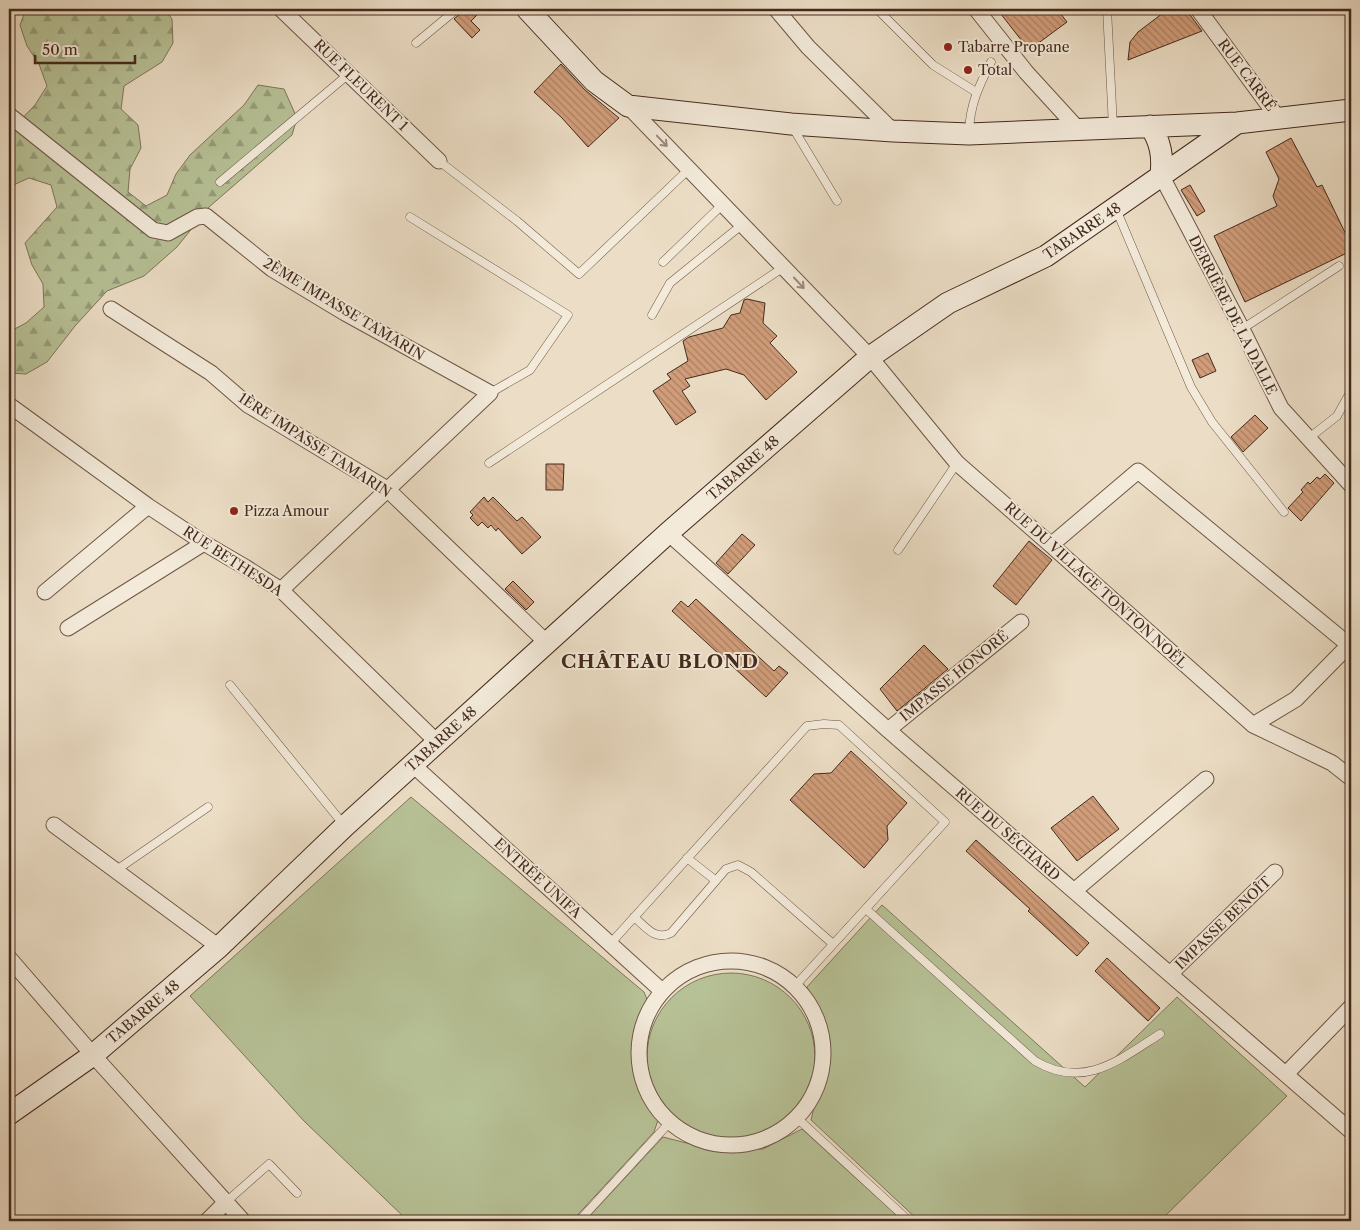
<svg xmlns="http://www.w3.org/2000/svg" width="1360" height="1230" viewBox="0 0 1360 1230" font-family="'Libre Caslon Text',serif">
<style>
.green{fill:#b7c196;stroke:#7e7659}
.forest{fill:url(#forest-firs);stroke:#7e7659}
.building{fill:url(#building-back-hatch);stroke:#442a1c}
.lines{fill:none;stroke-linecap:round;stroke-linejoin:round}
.lane-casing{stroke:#6e5746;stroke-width:9}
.street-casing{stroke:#6e5746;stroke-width:17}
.secondary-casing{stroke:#442a1c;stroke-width:23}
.lane{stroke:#f3eada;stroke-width:8}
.street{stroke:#f3eada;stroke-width:15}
.secondary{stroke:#f3eada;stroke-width:21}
.oneway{stroke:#9c8a7b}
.poi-dot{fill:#8f2418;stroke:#f3eada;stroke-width:2}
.labels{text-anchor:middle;stroke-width:4;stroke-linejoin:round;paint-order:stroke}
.poi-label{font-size:14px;fill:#442a1c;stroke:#f3eada;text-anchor:start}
.street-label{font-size:14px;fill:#442a1c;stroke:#f3eada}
.district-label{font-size:19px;font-weight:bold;letter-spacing:1px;fill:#442a1c;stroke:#f3eada}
</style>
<defs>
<pattern id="forest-firs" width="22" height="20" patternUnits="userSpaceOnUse" patternTransform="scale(1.25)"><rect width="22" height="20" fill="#b7c196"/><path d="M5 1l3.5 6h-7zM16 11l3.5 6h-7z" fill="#969d7a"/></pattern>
<pattern id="building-back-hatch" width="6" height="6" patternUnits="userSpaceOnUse" patternTransform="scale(1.25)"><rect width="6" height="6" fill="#d19d7a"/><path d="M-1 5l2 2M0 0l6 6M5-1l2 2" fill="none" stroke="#ab8063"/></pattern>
</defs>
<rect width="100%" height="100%" fill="#ecdec6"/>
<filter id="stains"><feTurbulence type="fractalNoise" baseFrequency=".004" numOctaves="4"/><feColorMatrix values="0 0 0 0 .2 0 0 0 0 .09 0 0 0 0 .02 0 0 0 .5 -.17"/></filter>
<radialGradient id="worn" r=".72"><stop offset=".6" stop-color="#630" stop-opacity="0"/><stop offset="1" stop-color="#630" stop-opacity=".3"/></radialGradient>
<!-- green -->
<path class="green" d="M411 797 644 992 649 1004 648 1015 635 1041 639 1075 645 1096 655 1110 658 1120 654 1132 572 1221H408L304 1121 190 996Z
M882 905 1085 1087 1177 997 1287 1096 1160 1221H919L811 1120 822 1075 824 1031 807 987Z
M647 1057a84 84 0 1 1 168 0a84 84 0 1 1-168 0Z
M802 1129 903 1221H585L663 1137 718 1151 763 1149Z"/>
<!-- forest -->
<path class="forest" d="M26 9H165L172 19 173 43 162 62 124 86 121 109 138 125 141 148 130 169 128 192 146 206 167 195 176 174 190 155 244 105 258 85 284 89 297 118 292 135 209 207 177 247 144 276 107 291 75 326 47 362 26 374 9 373V332L26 323 44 307 43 284 32 265 25 243 57 207 51 185 29 178 9 187V132L35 105 47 86 39 64 27 46 20 25Z"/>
<!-- building -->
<path class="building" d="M463 9H483L471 21 480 30 472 38 454 19 461 13Z
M997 9H1057L1067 22 1029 50Z
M1189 9 1190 15 1202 31 1128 60 1130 42 1138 32 1163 13Z
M561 64 585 90 619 118 588 147 562 118 534 92Z
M1291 138 1317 187 1322 185 1351 245V251L1245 302 1214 236 1277 206 1273 196 1279 179 1266 152Z
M1190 185 1205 211 1197 216 1181 190Z
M747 299 765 303 763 323 777 336 770 343 797 372 766 400 744 375 726 369 685 379 690 386 682 391 696 412 676 425 653 391 671 379 667 374 688 361 683 341 689 337 723 328 731 315 740 313 744 300Z
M1208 353 1216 371 1200 378 1192 360Z
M1255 415 1268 428 1243 452 1231 437Z
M546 464H564L563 490H546Z
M1325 474 1334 483 1301 521 1288 508 1303 492 1301 490 1308 482 1310 484 1317 477 1320 479Z
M484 497 488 502 493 497 517 521 522 517 541 537 522 554 498 528 496 531 491 525 488 528 482 522 478 526 470 518 473 515 470 512Z
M742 534 755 545 728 574 716 563Z
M1029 541 1052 560 1016 605 993 586Z
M513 581 534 602 526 610 505 589Z
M696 599 774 671 779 666 788 673 766 697 672 611 681 601 688 607Z
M924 645 948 669 897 711 880 689Z
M851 751 907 803 887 826 888 840 864 868 790 800 814 774 831 773Z
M1093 796 1119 829 1077 861 1051 828Z
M976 840 1089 943 1077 956 1028 911 1030 909 966 851Z
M1107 958 1160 1008 1148 1021 1095 971Z"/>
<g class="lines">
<defs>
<path id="lane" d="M877 9 933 65 976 92
M1107 9 1113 127
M416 43 457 9
M793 128 837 201
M969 132C970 104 979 86 991 62
M439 161 517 221 579 274 689 169
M220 182 350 73
M1116 209 1191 387 1212 422 1284 512
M410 217 568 315 530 370 490 393
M663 262 723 204
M652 315 670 283 743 224
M1242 329 1339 266
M1309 438 1337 416 1351 391
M489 463 784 267
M898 550 957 463
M230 685 344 825
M687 858 715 880
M115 871 208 807
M866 909 1035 1061C1084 1090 1119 1060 1160 1034
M634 917C646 927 655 941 671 933L726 869 738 865 751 872 833 944
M610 944 807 726 824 724 839 725 945 822 795 986
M797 1118 909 1221
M226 1202 269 1164 297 1193
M579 1221 670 1122"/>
<path id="street" d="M281 9 439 161
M776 9 808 47 893 131
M976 9 1026 72 1079 130
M1198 9 1278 118
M628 106 870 357 957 463 1051 545 1253 725 1332 763 1351 778
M9 115 153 230 168 233 197 217 206 216 272 269 345 313 490 393 281 590
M1161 175 1242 329 1281 408 1351 485
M111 309 211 373 248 405 387 489 547 643
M9 405 148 506 204 543 245 567 281 590 437 742
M668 533 888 730 1351 1131
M1051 545 1138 471 1349 645 1296 699 1253 725
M45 592 148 506
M68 628 204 543
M888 730 1021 622
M413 765 662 991
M54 825 219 947
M1074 891 1206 779
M9 958 93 1055 243 1221
M639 1053a92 92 0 1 1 184 0a92 92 0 1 1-184 0Z
M1170 974 1275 872
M1286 1074 1351 1007
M207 1221 226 1202"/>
<path id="secondary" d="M527 9 594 81 628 106 791 124 893 131 969 134 1237 123 1351 110
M1150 126C1161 142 1163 157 1161 175
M9 1114 93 1055 219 947 345 826 668 533 870 357 948 303 1046 256 1237 123"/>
</defs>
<!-- lane casing -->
<use href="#lane" class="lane-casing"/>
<!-- street casing -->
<use href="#street" class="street-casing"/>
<!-- secondary casing -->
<use href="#secondary" class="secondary-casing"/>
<!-- lane -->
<use href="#lane" class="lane"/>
<!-- street -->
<use href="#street" class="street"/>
<!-- secondary -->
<use href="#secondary" class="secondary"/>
</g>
<!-- one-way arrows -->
<defs><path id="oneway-shaft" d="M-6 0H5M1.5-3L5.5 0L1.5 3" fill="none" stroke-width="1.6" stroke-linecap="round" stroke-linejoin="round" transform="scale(1.25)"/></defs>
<g class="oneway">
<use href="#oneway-shaft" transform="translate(662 141) rotate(46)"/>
<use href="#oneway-shaft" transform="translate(799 283) rotate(47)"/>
</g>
<!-- markers -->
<g class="poi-dot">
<circle cx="948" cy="47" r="5"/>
<circle cx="968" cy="70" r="5"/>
<circle cx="234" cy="511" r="5"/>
</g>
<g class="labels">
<!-- poi labels -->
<g class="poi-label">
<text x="958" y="52">Tabarre Propane</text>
<text x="978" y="75">Total</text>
<text x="244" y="516">Pizza Amour</text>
</g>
<!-- street labels -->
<g class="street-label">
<text transform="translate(1247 75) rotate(53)" y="5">RUE CARRÉ</text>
<text transform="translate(361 85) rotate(44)" y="5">RUE FLEURENT 1</text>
<text transform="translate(1082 231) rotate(-34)" y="5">TABARRE 48</text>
<text transform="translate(344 309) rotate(31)" y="5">2ÈME IMPASSE TAMARIN</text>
<text transform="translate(1233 315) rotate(63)" y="5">DERRIÈRE DE LA DALLE</text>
<text transform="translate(315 445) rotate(33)" y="5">1ÈRE IMPASSE TAMARIN</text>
<text transform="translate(743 468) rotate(-41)" y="5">TABARRE 48</text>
<text transform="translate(233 561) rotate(33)" y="5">RUE BETHESDA</text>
<text transform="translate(1096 585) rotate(42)" y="5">RUE DU VILLAGE TONTON NOËL</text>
<text transform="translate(954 676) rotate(-39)" y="5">IMPASSE HONORÉ</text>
<text transform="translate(441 739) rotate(-42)" y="5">TABARRE 48</text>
<text transform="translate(1008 834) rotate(41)" y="5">RUE DU SÉCHARD</text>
<text transform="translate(538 878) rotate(42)" y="5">ENTRÉE UNIFA</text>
<text transform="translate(1223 923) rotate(-44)" y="5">IMPASSE BENOÎT</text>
<text transform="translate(143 1012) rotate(-40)" y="5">TABARRE 48</text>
</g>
<!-- district labels -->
<g class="district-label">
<text x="660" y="668">CHÂTEAU BLOND</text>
</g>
</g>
<!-- margin -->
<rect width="1360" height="1230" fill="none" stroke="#ecdec6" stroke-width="30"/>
<rect x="10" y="10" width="1340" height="1210" fill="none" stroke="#442a1c" stroke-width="2.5"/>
<rect x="15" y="15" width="1330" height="1200" fill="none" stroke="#442a1c"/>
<!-- scale -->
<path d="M35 55v8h100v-8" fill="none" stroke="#442a1c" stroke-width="2.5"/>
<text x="42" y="55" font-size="15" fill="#442a1c" stroke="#f3eada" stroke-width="4" paint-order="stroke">50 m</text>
<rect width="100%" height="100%" filter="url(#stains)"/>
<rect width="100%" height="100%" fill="url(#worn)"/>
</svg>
